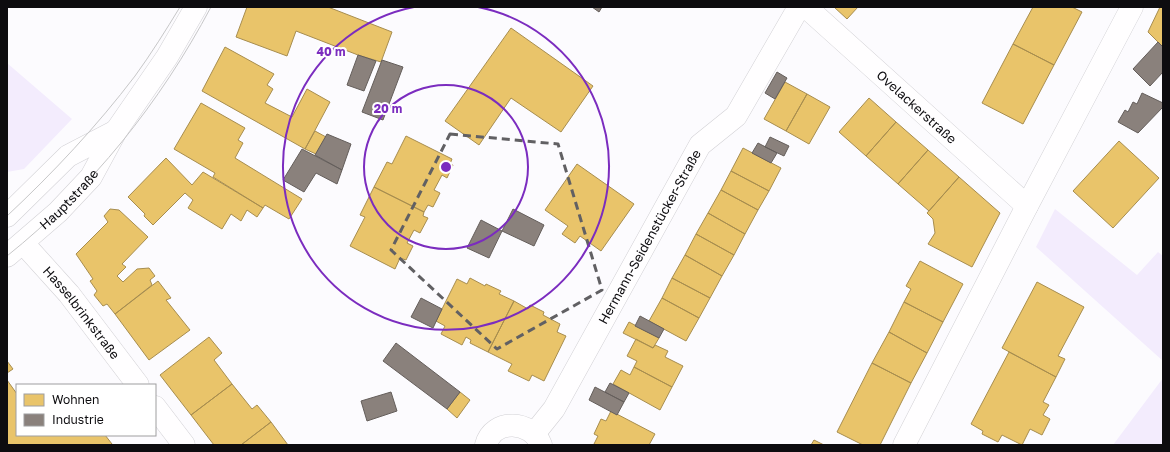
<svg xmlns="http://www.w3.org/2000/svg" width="1170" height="452" viewBox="0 0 1170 452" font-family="'Golos Text',sans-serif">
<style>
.green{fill:#f3ecfd}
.homes{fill:#e9c46a;stroke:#a78d4f}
.industry{fill:#8a817c;stroke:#645e5b}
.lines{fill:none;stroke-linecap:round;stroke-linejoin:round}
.minor-casing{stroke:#d2d1d5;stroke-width:23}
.primary-casing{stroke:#d2d1d5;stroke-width:23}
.minor{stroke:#fffeff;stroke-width:22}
.primary{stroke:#fffeff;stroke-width:22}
.tram{stroke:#c7c7c8;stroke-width:1}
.marked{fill:none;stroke:#616063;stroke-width:3;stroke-dasharray:8 5;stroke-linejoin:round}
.ring{fill:none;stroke:#7b2cbf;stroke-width:2}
.labels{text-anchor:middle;stroke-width:4;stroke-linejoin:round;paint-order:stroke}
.street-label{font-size:13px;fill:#0d0c0f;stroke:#fff}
.centre{fill:#7b2cbf;stroke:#fff;stroke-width:2}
.ring-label{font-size:12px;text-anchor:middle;font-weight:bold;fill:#7b2cbf;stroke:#fff;stroke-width:4;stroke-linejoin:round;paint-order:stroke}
</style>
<rect width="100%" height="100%" fill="#fcfbfe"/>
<!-- green -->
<path class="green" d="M7 63 72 119 24 169 7 172Z
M1055 209 1137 275 1158 252 1163 256V361L1036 247Z
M1163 378V445H1113Z"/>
<!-- homes -->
<path class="homes" d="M247 7H328L392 32 381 62 358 55 296 31 287 56 236 37Z
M834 7H858L847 19Z
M1033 7H1072L1082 12 1054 65 1013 44Z
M1160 7H1163V47L1148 32Z
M511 28 593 86 561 132 511 98 479 145 445 121Z
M1013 44 1054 65 1023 124 982 103Z
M225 47 274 74 267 85 273 89 265 103 292 117 307 89 330 102 305 149 202 91Z
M785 82 807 94 786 131 764 119Z
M807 94 830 107 809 144 786 131Z
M869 98 896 122 866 156 839 132Z
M201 103 245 128 238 140 243 143 235 158 302 199 289 219 265 205 263 208 213 177 215 173 174 149Z
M896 122 928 150 898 184 866 156Z
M315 131 326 137 316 154 305 149Z
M406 136 452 159 450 164 453 165 447 178 442 175 434 190 440 193 433 207 428 205 424 212 374 187 387 162 392 164Z
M1119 141 1159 178 1113 228 1073 191Z
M743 148 781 168 769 191 731 171Z
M928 150 959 177 929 211 898 184Z
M166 158 192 185 203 172 263 208 257 217 247 210 241 221 231 214 222 229 188 208 193 200 185 193 153 225 144 216 145 214 128 197Z
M577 164 634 204 601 251 580 236 575 243 562 234 568 226 545 210Z
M731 171 769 191 758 210 721 190Z
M959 177 1000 213 972 267 928 244 935 233 933 219 927 213Z
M374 187 424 212 423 216 428 218 420 233 414 230 407 243 413 246 406 260 400 258 395 269 350 246 365 217 360 215Z
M721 190 758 210 745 234 708 213Z
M110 209 119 210 148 237 122 264 126 267 117 276 123 282 137 269 149 268 155 276 150 280 152 285 115 314 107 304 103 306 94 295 97 291 90 281 93 279 76 254 108 222 104 216Z
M708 213 745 234 734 255 696 234Z
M696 234 734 255 722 276 685 255Z
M685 255 722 276 710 298 672 278Z
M920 261 963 284 943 322 904 302 911 289 906 286Z
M470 278 485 286 486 284 501 291 499 294 514 301 488 352 470 343 471 340 466 337 462 345 441 334 445 326 436 321 457 279 467 284Z
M672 278 710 298 699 318 662 298Z
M158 281 171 298 166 300 190 330 149 360 115 314Z
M1037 282 1084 307 1058 356 1065 359 1056 377 1002 348Z
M662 298 699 318 686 341 649 321Z
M514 301 528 309 530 305 544 312 543 315 560 324 557 332 566 336 544 381 532 375 529 381 508 371 512 364 488 352Z
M904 302 943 322 927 353 889 332Z
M629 322 659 338 653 348 623 333Z
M889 332 927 353 911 383 872 363Z
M209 337 222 353 214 360 232 384 191 415 160 375Z
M636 339 653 348 655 345 668 351 665 357 683 366 672 387 634 367 637 361 627 356Z
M1009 352 1056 377 1043 402 1049 405 1043 415 1050 419 1042 435 1030 429 1022 445 1002 435 998 442 982 434 983 431 971 424Z
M7 361 13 369 7 373Z
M872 363 911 383 880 445H863L837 432Z
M634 367 672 387 660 410 613 384 621 370 630 375Z
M7 380 17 394V435H105L112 444 110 445H7Z
M232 384 252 409 257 405 271 422 241 445H214L191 415Z
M460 392 470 400 457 418 447 409Z
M611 411 655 434 649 445H596L594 444 598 436 594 434 601 419 606 421Z
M271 422 288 445H241Z
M814 440 824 445H811Z"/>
<!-- industry -->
<path class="industry" d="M592 7H602L599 12Z
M1158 42 1163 47V72L1150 86 1133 69Z
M358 55 376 61 364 91 347 85Z
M382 60 403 67 383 120 362 112Z
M777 72 787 78 775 99 765 93Z
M1142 93 1163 103V107L1138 133 1118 122 1125 110 1128 112 1133 102 1137 104Z
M327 134 351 144 342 170 315 155Z
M770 137 789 146 784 156 765 147Z
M758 143 777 153 771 163 752 153Z
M302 149 342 170 337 184 316 173 304 192 283 180Z
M513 209 544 225 534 246 502 231Z
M481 220 502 231 489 258 467 248Z
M421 298 442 309 433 328 411 317Z
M640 316 664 329 659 338 635 326Z
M396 343 460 392 447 409 383 361Z
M610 383 629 393 624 402 605 392Z
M595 387 624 402 617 415 589 400Z
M391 392 397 411 367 421 361 401Z"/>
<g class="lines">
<defs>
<g id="minor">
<path id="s1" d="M806 7 1027 206"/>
<path id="s2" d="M23 243 69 294 138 385"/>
<path d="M155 407 184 445"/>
<path id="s3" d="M534 434 554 409 700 145 736 116 799 7"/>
<path d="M486 445C493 418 532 420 541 445"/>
<path d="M904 445 1027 206 1132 7"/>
</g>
<g id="primary">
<path d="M7 216 68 156 116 131"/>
<path id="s4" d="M7 256 58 212 91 177 116 131 167 57 196 7"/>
</g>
</defs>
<!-- minor casing -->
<use href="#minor" class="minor-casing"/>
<!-- primary casing -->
<use href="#primary" class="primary-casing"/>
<!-- minor -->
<use href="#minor" class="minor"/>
<!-- primary -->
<use href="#primary" class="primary"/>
<!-- tram -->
<path class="tram" d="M7 216C53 173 97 126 135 76 151 54 166 30 180 7
M7 256C92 188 160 103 211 7"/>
</g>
<!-- marked area -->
<path class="marked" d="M450 134 558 144 602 290 497 349 391 250Z"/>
<!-- distance rings -->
<g class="ring">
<circle cx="446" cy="167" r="82"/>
<path d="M478 7A163 163 0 1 1 414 7"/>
</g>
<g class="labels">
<!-- street labels -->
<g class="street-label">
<text dy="5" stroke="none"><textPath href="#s1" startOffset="149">Ovelackerstraße</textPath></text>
<text dy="5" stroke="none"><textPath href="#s4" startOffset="84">Hauptstraße</textPath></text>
<text dy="5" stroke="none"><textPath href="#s3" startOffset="229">Hermann-Seidenstücker-Straße</textPath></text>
<text dy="5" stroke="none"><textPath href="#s2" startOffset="91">Hasselbrinkstraße</textPath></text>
</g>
</g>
<circle cx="446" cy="167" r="6" class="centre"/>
<g class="ring-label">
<text x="331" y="56">40 m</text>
<text x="388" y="113">20 m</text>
</g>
<!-- border -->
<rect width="1170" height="452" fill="none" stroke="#0d0c0f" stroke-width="16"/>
<!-- legend -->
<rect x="16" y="384" width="140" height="52" fill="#ffffff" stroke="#9e9e9f"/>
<rect x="24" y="394" width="20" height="12" fill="#e9c46a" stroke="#9e9e9f"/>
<text x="52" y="404" font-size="12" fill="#0d0c0f">Wohnen</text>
<rect x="24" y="414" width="20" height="12" fill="#8a817c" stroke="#9e9e9f"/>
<text x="52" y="424" font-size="12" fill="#0d0c0f">Industrie</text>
</svg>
